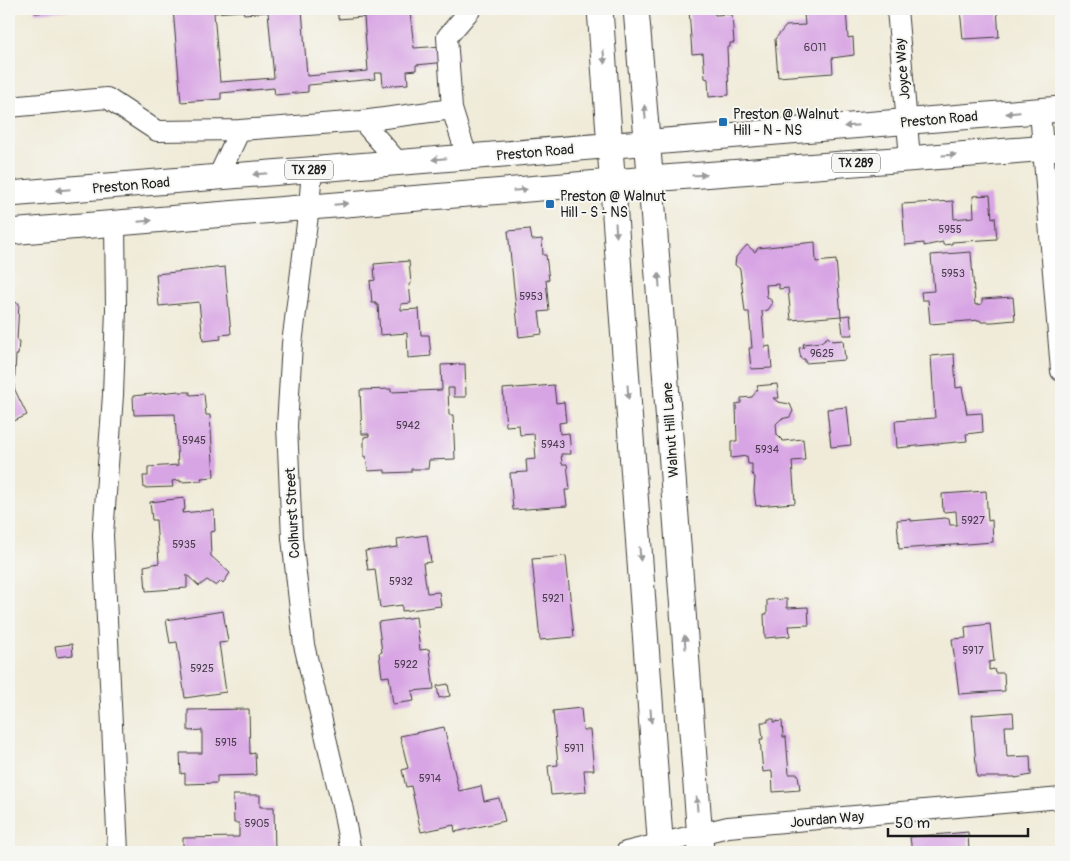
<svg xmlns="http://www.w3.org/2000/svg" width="1070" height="861" viewBox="0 0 1070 861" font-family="Pangolin,sans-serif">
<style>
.building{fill:#d8a5e4;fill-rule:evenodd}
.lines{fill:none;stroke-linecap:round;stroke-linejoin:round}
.minor-casing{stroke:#3c3b38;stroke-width:22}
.major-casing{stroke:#3c3b38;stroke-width:27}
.path{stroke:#3c3b38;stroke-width:3;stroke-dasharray:1 4;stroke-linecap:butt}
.minor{stroke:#fff;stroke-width:20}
.major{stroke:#fff;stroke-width:25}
.oneway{fill:#999}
.poi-dot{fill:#1f6fb2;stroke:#f6f6f2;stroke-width:2}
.labels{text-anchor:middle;stroke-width:4;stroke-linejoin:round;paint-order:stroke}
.number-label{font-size:11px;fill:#4b3e4e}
.shield{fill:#f6f6f2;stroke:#5d5d5c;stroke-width:1}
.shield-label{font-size:12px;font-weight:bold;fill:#1c1c1c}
.street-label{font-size:14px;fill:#1c1c1c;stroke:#f6f6f2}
.poi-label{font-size:14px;fill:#1c1c1c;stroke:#f6f6f2;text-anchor:start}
</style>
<rect width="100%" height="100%" fill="#f6f6f2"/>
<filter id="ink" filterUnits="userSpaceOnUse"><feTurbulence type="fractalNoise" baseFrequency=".02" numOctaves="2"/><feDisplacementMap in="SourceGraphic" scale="10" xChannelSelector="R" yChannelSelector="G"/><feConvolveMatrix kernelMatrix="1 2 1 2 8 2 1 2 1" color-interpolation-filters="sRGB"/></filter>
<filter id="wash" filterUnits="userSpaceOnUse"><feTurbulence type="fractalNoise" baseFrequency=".0096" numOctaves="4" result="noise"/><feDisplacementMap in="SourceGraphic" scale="20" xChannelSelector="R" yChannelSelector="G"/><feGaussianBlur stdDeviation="1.12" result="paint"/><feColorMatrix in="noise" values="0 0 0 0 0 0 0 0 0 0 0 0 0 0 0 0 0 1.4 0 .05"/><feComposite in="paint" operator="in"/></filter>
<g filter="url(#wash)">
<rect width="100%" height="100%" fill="#f0ebd8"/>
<g id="blocks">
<!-- building -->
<path class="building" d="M34 9H72V10L35 13Z
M173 9H302L307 76 368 71 364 17 338 19V9H436V10L410 12 414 48 457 45 458 61 416 65V70L407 71 408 84 383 86 382 73H374L375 79 308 85V92L275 95 274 88 221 93V99L181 102ZM243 11 244 14 268 12 274 78 220 82 214 13Z
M689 9H714L715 15 732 14 734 43H730V47H727L729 95 709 97 708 79 705 78 703 53 692 54Z
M798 9H846L848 38 853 37 854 55 832 58 833 73 778 77 775 39 786 26 805 25 804 14H799Z
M960 9H997L999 37 963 39Z
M990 195 992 218 995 217 997 239 952 242V244L943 245V242L924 246V243L905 245 902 204 953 201 954 219 974 217 973 196Z
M530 229 532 240 542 239 543 255H546L549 280H546L549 311 539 312 542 334 519 337 508 231Z
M815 242 816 262 836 260 841 316 791 320 788 288 779 289V284L766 285 767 297 771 300 772 304 768 310 762 311 765 347 770 346 772 368 751 369 749 348H752L749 312H745L740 269 735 265 736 257 747 245 755 252 758 248Z
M971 252 975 305 982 304V299L1013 297 1015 320 993 322H981L980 320 930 324 928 300H922L921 292 934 291 931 255Z
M409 261 411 284H409L411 303 401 304V310L419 309 421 335H429L431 356 408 358 407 333 380 335 378 305H376V303H372L370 281 375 280 374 264Z
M225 267 231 334 220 335 221 339 203 341 199 302 159 306 156 274Z
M9 302 19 303 17 341H19L18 355H16L14 388 27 415 12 422 9 417Z
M850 315 852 335H843L841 316Z
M828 337 832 341 843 340 845 360 805 363V359H801L799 348 804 347 803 344 821 342Z
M954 354 956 388 962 387 967 414 982 413 983 432 966 434 967 441 897 448 895 421 935 418 931 356Z
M465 364 466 397H454V388H448L449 415H453L455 459 429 460 428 469H411V472L385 473V470L368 471 366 456 364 457V437L369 436V434H362L360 390 391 389V392L442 390 441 365Z
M777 384 779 398H773L778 402 790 404 793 411 790 417 781 419 776 424 777 435 783 441 803 439 805 460 792 461 795 503 756 506 754 491 755 477 752 474V464H748L747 456 731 458V441H737L736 404 741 403V398L752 397 758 389 757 386Z
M554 385 556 403 564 402 566 422 559 423 560 434 569 433 571 454H561L562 464H567L570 490H565L567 506 513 510 510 473 527 472 526 460 536 459 534 434 520 435 519 425 506 426 503 389Z
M179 391 180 392H190V395L204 394 206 415H210L214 477 201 478 202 481 180 482V480L172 481 173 487 144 488 143 476H148V467L178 465 175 414 134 415 133 396Z
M847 407 851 445 831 447 827 409Z
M986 491 988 521 992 520 993 542 899 549 897 520 911 519V521L945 518 949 519 950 525H957L956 511 943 512 942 494Z
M184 498 185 510H183L182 513 214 510 215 531 210 532 211 556 230 573 223 583 221 581 216 586 207 580 199 586 187 575V588L146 591 144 566 159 563 156 520H152L150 502Z
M427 535 431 562 423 563 427 593 439 592 441 606 402 611V605L380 608 375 569 368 570 365 551 398 547 397 539Z
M566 556 574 637 540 640 532 559Z
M787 599V608L808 607 809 625 789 626 790 636 765 638 764 614H767V600Z
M223 611 228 642 219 643 226 692 185 698 177 642 170 643 166 620Z
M416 617 420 650 429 649 434 689 412 691 414 701 393 704 389 676 382 677 379 653 382 652 378 622Z
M990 624 994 661 989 662V670L994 669 995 673H1004L1005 691 959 694 952 639 966 638 965 627Z
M72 644 73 655 57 657 55 646Z
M448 684 450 696 439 698 437 686Z
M581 708 583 730H590L594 770H584L586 792 551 795 548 766 558 765 553 711Z
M249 709 250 754 255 753 256 775 217 776V783L185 784V773L181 774 180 753H202V730L188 731V710Z
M1013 712 1014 726H1005L1007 757 1030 756 1031 775 1015 778V777H977L972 715Z
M768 719H774V722L782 721 783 737H786L789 774H798L800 790 773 792 772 771 763 772 760 739H763L761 722H768Z
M444 727 459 791 481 786 484 801 499 798 505 821 455 832 454 825 421 832 411 786 406 787 402 770 408 768 400 736Z
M233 795H260V807H274L275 851H272V852H183V838L239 837V823H234Z
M968 832 969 852H912L910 837Z
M996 849V852H977V851Z"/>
</g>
</g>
<g filter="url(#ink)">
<use href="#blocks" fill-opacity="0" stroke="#3c3b38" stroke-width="1"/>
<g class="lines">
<defs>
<path id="minor" d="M897 9 910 158
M9 107 107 98 157 131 240 130
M1040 111 1061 371
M467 157 452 109 447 37 471 9
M399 163 362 121 452 109
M312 170 309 207 292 344 287 426 292 538 304 645 343 810 351 852
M218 177 240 130 362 121
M115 223 116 309 113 395 103 535 118 852
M626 852 728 827 1061 798"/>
<path id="major" d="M600 9 661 852
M636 9 653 209 701 852
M9 194 1061 109
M9 232 612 182 1061 147"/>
</defs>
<!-- minor casing -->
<use href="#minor" class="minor-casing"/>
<!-- major casing -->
<use href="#major" class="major-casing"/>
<!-- path -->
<path class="path" d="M9 846 26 852"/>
<!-- minor -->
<use href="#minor" class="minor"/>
<!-- major -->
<use href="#major" class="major"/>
</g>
<!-- one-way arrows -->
<defs><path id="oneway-solid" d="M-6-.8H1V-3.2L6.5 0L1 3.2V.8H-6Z" transform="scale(1.25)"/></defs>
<g class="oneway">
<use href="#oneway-solid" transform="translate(604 57) rotate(85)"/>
<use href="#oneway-solid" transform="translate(645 112) rotate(-95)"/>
<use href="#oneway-solid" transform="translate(1013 113) rotate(175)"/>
<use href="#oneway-solid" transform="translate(851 126) rotate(175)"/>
<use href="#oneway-solid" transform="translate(949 155) rotate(-4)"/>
<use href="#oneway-solid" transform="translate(439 159) rotate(175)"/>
<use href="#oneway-solid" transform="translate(260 174) rotate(175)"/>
<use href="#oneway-solid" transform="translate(699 175) rotate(-4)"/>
<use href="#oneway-solid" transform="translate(63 190) rotate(175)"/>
<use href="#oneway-solid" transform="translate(520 190) rotate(-5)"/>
<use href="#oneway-solid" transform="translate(341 204) rotate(-5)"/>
<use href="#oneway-solid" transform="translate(145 221) rotate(-5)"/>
<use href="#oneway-solid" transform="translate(616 230) rotate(86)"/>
<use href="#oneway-solid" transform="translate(659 280) rotate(-94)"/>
<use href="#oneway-solid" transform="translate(628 392) rotate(86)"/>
<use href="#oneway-solid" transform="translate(640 554) rotate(86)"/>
<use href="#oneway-solid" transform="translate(685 642) rotate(-94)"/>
<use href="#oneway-solid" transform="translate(651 716) rotate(86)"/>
<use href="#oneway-solid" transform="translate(697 804) rotate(-94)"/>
</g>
</g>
<!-- markers -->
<g class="poi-dot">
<rect x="718" y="117" width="10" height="10" rx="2.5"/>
<rect x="545" y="199" width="10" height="10" rx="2.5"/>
</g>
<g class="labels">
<!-- number labels -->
<g class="number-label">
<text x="815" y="51">6011</text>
<text x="950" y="233">5955</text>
<text x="953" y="277">5953</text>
<text x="531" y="300">5953</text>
<text x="822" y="357">9625</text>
<text x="408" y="429">5942</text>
<text x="194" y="444">5945</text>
<text x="553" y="448">5943</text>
<text x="767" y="453">5934</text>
<text x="973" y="524">5927</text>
<text x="184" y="548">5935</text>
<text x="401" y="585">5932</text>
<text x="553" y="602">5921</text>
<text x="973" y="654">5917</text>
<text x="406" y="668">5922</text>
<text x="202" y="672">5925</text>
<text x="226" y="746">5915</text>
<text x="574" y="752">5911</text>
<text x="430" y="782">5914</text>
<text x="257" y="827">5905</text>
</g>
<!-- shield labels -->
<g class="shield">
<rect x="832" y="153.5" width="48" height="19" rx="4"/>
<rect x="285" y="160.5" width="48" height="19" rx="4"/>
</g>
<g class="shield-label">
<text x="856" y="167">TX 289</text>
<text x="309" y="174">TX 289</text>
</g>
<!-- street labels -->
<g class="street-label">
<text transform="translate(902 69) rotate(-95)" y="5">Joyce Way</text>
<text transform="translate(939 119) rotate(-5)" y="5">Preston Road</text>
<text transform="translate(535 152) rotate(-5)" y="5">Preston Road</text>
<text transform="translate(131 185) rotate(-5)" y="5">Preston Road</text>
<text transform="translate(670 430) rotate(-94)" y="5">Walnut Hill Lane</text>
<text transform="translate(292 513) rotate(-93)" y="5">Colhurst Street</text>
<text transform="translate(827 819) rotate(-5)" y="5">Jourdan Way</text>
</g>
<!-- poi labels -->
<g class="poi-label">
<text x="733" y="119">Preston @ Walnut<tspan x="733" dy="16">Hill - N - NS</tspan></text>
<text x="560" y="201">Preston @ Walnut<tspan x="560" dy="16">Hill - S - NS</tspan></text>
</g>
</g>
<!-- margin -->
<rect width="1070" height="861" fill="none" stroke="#f6f6f2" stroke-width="30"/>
<!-- scale -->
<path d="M888 828v8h140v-8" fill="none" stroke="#1c1c1c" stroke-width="2.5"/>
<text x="895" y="828" font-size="15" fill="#1c1c1c" stroke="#f6f6f2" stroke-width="4" paint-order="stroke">50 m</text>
</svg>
